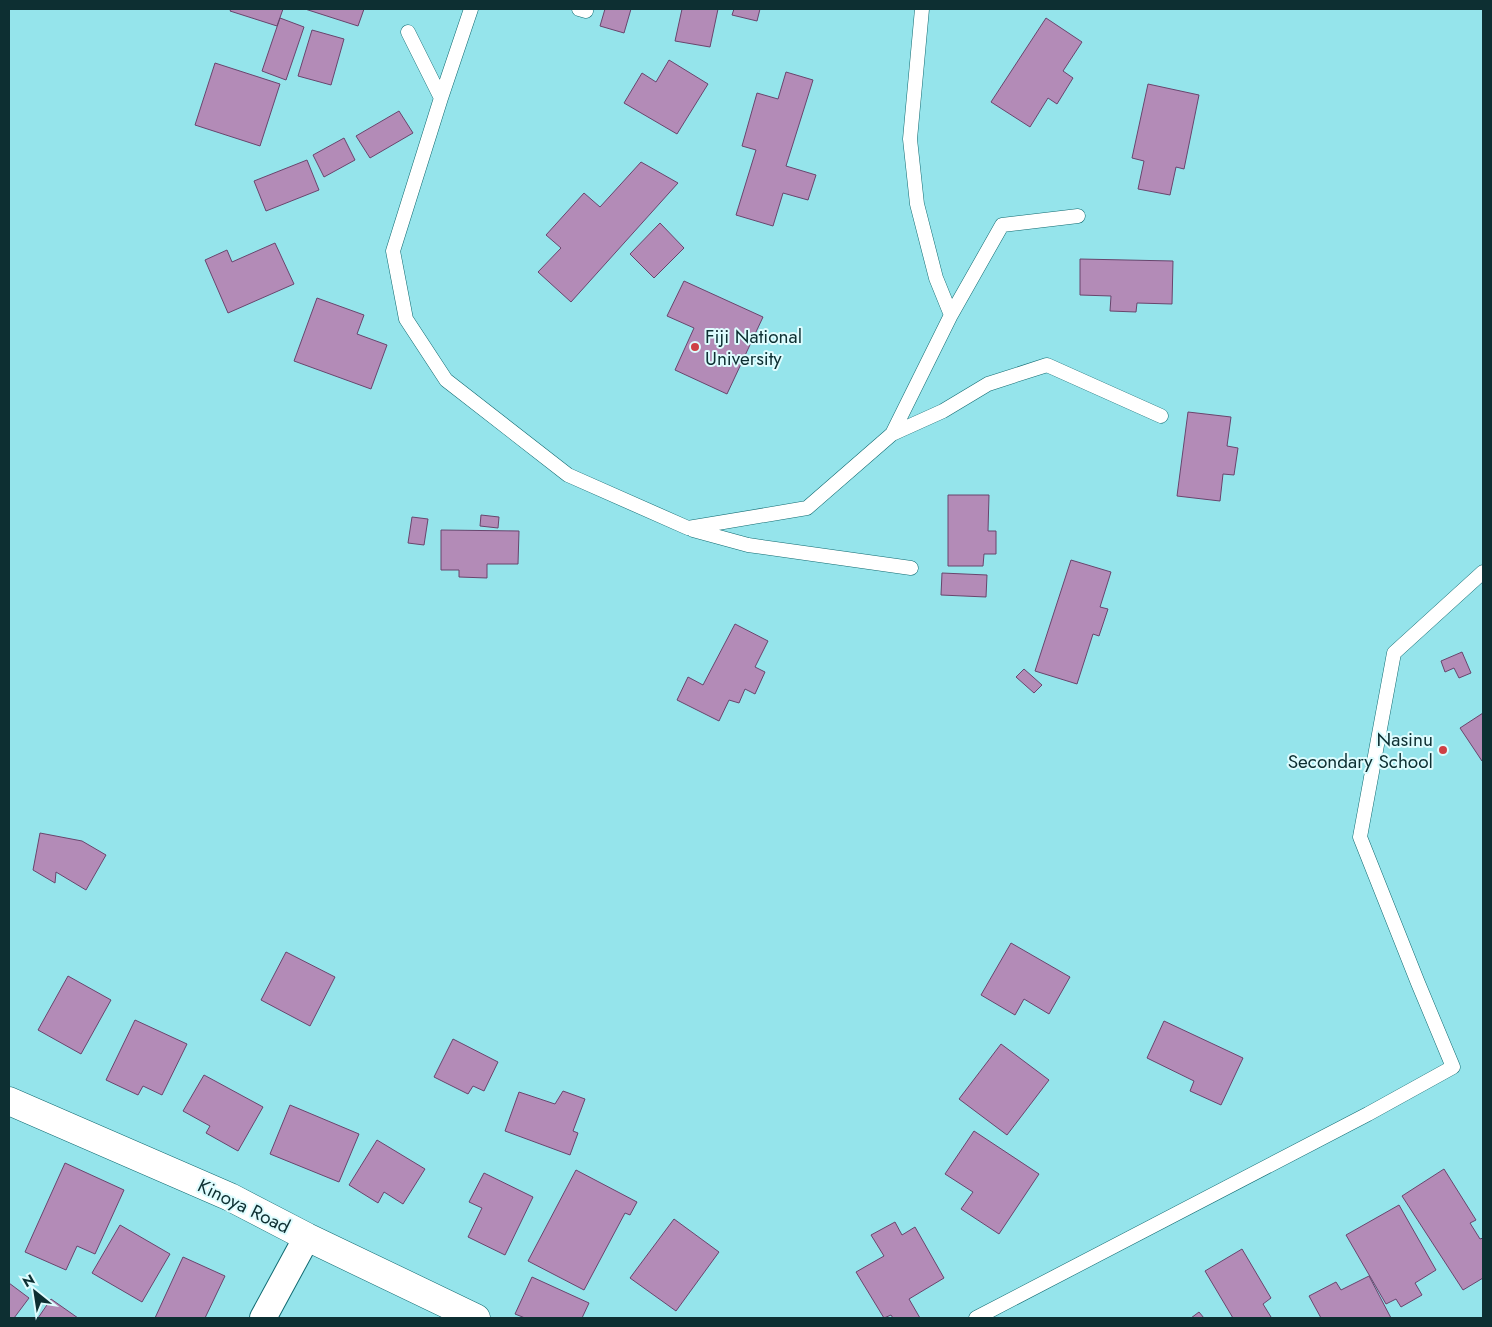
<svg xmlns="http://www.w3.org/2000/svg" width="1492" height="1327" font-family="Jost,sans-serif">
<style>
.building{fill:#b38bb7;stroke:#69456d}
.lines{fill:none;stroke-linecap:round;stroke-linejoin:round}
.lane-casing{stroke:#106a71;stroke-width:15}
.street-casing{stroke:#106a71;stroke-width:28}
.secondary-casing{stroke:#106a71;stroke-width:29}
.lane{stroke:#fff;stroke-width:14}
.street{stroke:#fff;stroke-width:26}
.secondary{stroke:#fff;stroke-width:28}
.poi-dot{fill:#cf4045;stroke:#defcfe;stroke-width:2}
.labels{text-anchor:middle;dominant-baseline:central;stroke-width:4;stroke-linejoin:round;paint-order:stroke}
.poi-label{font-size:19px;fill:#0d2f32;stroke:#defcfe;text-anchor:start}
.street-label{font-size:19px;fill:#0d2f32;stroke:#defcfe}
</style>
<rect width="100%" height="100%" fill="#95e4eb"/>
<path class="building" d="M 231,9 L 283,9 L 277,26 L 230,11 Z
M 305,9 L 364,9 L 358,26 Z
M 605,9 L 631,9 L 624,33 L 600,26 Z
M 682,9 L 718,9 L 710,47 L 675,41 Z
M 734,9 L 760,9 L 757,21 L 732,15 Z
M 280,18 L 304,27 L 286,80 L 262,71 Z
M 1046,18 L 1082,42 L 1063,71 L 1073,78 L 1057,104 L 1048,98 L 1030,127 L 991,102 Z
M 312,30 L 344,39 L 331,85 L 298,76 Z
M 669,60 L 708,84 L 677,134 L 624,103 L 642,73 L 656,82 Z
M 215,63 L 280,84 L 260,146 L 195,125 Z
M 786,72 L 813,80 L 786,166 L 816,175 L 808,200 L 783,193 L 773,226 L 736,215 L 756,150 L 742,146 L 757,93 L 778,99 Z
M 1148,84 L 1199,95 L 1184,169 L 1176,167 L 1170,195 L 1138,189 L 1144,161 L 1132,158 Z
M 399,111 L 413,133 L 370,158 L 356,136 Z
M 344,138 L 355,160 L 324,177 L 313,155 Z
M 307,160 L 319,190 L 266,211 L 254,181 Z
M 641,162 L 678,183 L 571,302 L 538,272 L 561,248 L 546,235 L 584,193 L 600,207 Z
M 660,223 L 684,248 L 654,278 L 630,254 Z
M 275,243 L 294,284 L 228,313 L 205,260 L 227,250 L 232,262 Z
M 1080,259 L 1173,261 L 1172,304 L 1137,303 L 1136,312 L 1110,311 L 1111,296 L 1080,295 Z
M 684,281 L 763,317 L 727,394 L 675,370 L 694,328 L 667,316 Z
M 317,298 L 364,315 L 357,334 L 387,345 L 371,389 L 294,361 Z
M 1188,412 L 1231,417 L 1227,446 L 1238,448 L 1234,475 L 1223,474 L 1220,501 L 1177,496 Z
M 948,495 L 989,495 L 988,531 L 996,531 L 996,554 L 984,554 L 983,566 L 948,566 Z
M 481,515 L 499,517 L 498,528 L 480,526 Z
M 412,517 L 428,519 L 424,545 L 408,543 Z
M 441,530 L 519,531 L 518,564 L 487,564 L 487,578 L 459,577 L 459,570 L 441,570 Z
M 1071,560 L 1111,572 L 1100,607 L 1108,609 L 1099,636 L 1093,634 L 1077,684 L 1035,671 Z
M 942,573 L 987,575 L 986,597 L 941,595 Z
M 735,624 L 768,641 L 755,667 L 765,672 L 755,694 L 745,689 L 739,703 L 729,700 L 719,721 L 677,700 L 688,677 L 703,685 Z
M 1462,652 L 1471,673 L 1459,678 L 1454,668 L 1445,672 L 1441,661 Z
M 1024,669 L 1042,685 L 1034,693 L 1016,677 Z
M 1483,713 L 1483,760 L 1482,761 L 1460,728 Z
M 40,833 L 82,841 L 106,855 L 86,890 L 56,872 L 55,883 L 33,870 Z
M 1011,943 L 1070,977 L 1049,1014 L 1024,999 L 1015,1015 L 981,995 Z
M 286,952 L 335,977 L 310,1026 L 261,1000 Z
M 68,976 L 111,1000 L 81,1054 L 38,1030 Z
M 135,1020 L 187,1044 L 162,1095 L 143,1086 L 138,1095 L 106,1080 Z
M 1164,1021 L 1243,1058 L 1221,1105 L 1190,1091 L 1194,1081 L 1147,1058 Z
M 453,1039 L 498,1062 L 484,1091 L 473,1086 L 468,1094 L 434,1077 Z
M 1001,1044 L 1049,1080 L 1007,1135 L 959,1099 Z
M 204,1075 L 263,1107 L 238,1151 L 206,1133 L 210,1126 L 183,1111 Z
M 563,1091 L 585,1099 L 573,1131 L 578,1133 L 570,1155 L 505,1131 L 519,1092 L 555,1104 Z
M 290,1105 L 359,1134 L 339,1182 L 270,1154 Z
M 974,1131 L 1039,1174 L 999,1234 L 961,1209 L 973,1192 L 945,1174 Z
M 377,1140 L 425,1169 L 403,1204 L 384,1192 L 378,1203 L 349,1185 Z
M 65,1163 L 124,1190 L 95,1254 L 77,1246 L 66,1270 L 25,1252 Z
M 1444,1169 L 1476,1220 L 1470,1223 L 1480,1239 L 1483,1238 L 1483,1278 L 1463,1290 L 1402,1196 Z
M 576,1170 L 637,1202 L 630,1215 L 625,1213 L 584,1290 L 528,1261 Z
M 484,1173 L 533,1197 L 505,1255 L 468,1237 L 482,1208 L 469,1202 Z
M 1399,1205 L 1436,1270 L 1415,1283 L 1422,1295 L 1401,1307 L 1396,1299 L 1386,1304 L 1346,1235 Z
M 674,1219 L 719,1252 L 676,1311 L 630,1278 Z
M 895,1222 L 902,1235 L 915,1227 L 944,1278 L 909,1299 L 920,1318 L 893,1318 L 891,1315 L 884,1318 L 856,1272 L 884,1256 L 871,1235 Z
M 120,1225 L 170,1254 L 142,1302 L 92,1273 Z
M 1242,1249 L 1271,1298 L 1263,1304 L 1271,1317 L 1268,1318 L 1233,1318 L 1205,1271 Z
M 183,1257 L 225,1276 L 205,1318 L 155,1318 Z
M 1369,1276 L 1391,1318 L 1321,1318 L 1309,1296 L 1336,1282 L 1341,1290 Z
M 532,1277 L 589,1303 L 582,1318 L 525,1318 L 515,1314 Z
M 9,1283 L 29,1298 L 14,1318 L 9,1318 Z
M 51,1299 L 78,1318 L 38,1318 Z
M 1199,1312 L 1204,1318 L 1191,1318 Z"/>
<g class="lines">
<defs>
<path id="lane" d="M 471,9 L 441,98 L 393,251 L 406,319 L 446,380 L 568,475 L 688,528 L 807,508 L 892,434 L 951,315 L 1002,225 L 1078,216
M 579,9 L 586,11
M 922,9 L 910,139 L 917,204 L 936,278 L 951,315
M 408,32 L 441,98
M 892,434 L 943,411 L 988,384 L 1047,365 L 1161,416
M 693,530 L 748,545 L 911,568
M 976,1318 L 1368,1114 L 1453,1067 L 1418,983 L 1360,837 L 1394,653 L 1483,572"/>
<path id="street" d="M 263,1318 L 307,1237"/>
<path id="secondary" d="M 9,1101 L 230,1197 L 307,1237 L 476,1318"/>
</defs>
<use href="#lane" class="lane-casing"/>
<use href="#street" class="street-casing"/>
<use href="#secondary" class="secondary-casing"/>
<use href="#lane" class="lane"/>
<use href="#street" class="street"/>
<use href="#secondary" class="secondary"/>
</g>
<g class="poi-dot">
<circle cx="695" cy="347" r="5"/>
<circle cx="1443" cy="750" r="5"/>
</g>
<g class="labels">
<g class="poi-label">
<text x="705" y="336">Fiji National<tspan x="705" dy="22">University</tspan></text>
<text x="1433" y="739" text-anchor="end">Nasinu<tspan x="1433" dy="22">Secondary School</tspan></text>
</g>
<g class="street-label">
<text transform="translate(244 1206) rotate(26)">Kinoya Road</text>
</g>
</g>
<rect width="1492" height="1327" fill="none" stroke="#0d2f32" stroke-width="20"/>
<g transform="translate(35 1292) rotate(330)" stroke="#defcfe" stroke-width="4" paint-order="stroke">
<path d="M0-4L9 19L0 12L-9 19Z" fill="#0d2f32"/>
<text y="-8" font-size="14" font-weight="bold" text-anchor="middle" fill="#0d2f32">N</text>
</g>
</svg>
